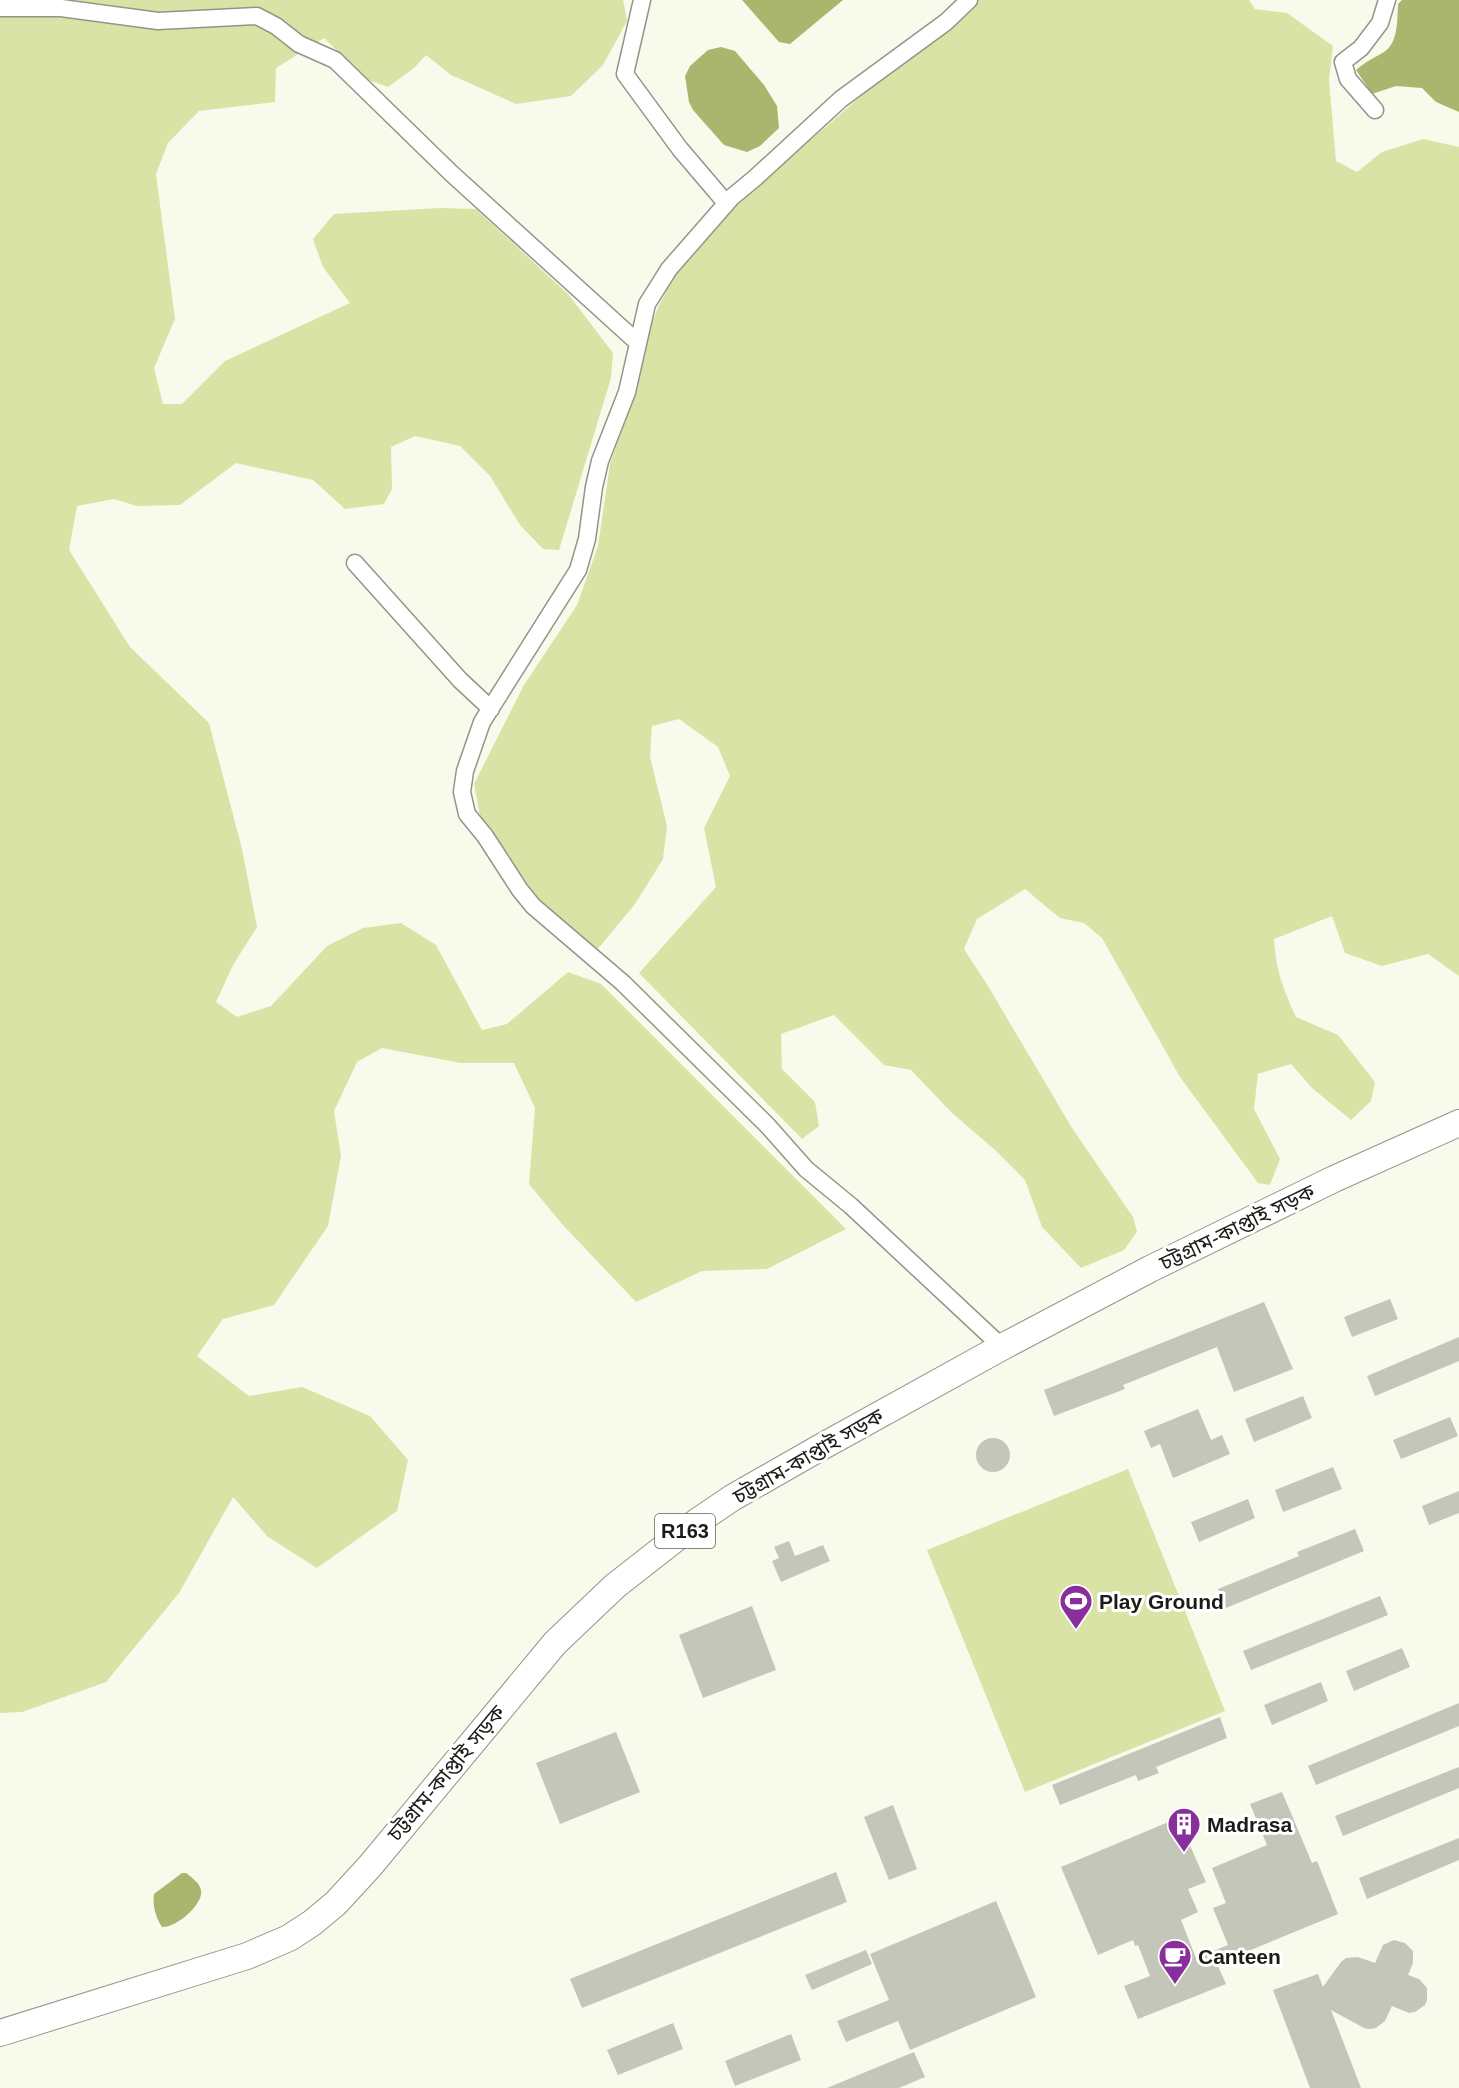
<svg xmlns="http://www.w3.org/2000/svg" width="1459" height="2088" font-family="Arial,'Noto Sans Bengali',sans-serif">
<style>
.green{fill:#d9e3a6}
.water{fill:#aab56e}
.building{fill:#c3c6b8}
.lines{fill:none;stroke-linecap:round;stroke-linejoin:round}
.street-casing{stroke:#929588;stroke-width:19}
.primary-casing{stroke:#929588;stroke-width:28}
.street{stroke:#fff;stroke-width:16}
.primary{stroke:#fff;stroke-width:26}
.labels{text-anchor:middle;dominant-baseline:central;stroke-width:6;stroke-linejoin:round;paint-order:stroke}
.shield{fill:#fff;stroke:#5f605d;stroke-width:1.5}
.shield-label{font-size:20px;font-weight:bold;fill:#1b1c17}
.street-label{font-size:21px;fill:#1b1c17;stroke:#fff}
.poi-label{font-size:21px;font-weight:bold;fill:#1b1c17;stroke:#fff;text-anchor:start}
</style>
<rect width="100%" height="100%" fill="#f8faec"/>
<path class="green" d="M 0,0 L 623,0 L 627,21 L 603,65 L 571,96 L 516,104 L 451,75 L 426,55 L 414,68 L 388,87 L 366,79 L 324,38 L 276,68 L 275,102 L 199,111 L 168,143 L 156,174 L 175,319 L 154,368 L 163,404 L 182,404 L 225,361 L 350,303 L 323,267 L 313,239 L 334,214 L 439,208 L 476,209 L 568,294 L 613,353 L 611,378 L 559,550 L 543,549 L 520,525 L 490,476 L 460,446 L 415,436 L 391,447 L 392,489 L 384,504 L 345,509 L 313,480 L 236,463 L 180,505 L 137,506 L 114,499 L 77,506 L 69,550 L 130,647 L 209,723 L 242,849 L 257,927 L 233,965 L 216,1002 L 237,1017 L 271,1006 L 327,946 L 363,928 L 401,923 L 436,945 L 482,1030 L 507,1024 L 568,972 L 601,984 L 846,1229 L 767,1269 L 702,1271 L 636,1302 L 562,1224 L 529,1184 L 535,1108 L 514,1063 L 461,1063 L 382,1048 L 357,1062 L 334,1111 L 341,1156 L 328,1226 L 274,1305 L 223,1319 L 197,1356 L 249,1396 L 302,1387 L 370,1416 L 408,1460 L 397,1511 L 317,1568 L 268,1537 L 233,1497 L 179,1593 L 106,1682 L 22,1712 L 0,1713 Z
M 978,0 L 1249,0 L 1255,9 L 1287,13 L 1333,46 L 1329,80 L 1336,161 L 1357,172 L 1382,152 L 1423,139 L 1459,147 L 1459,976 L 1428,954 L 1382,966 L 1345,953 L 1332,916 L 1274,939 C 1276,971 1283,988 1296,1017 L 1338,1035 L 1375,1082 L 1371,1101 L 1351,1120 L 1312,1088 L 1291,1064 L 1258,1074 L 1254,1109 L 1280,1159 L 1270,1185 L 1258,1183 L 1180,1077 L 1102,938 L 1084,923 L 1060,918 L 1025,889 L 977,919 L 964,949 L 988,986 L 1072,1128 L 1133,1217 L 1137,1232 L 1124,1250 L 1081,1268 L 1042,1227 L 1025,1180 L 994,1149 L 952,1113 L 911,1070 L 884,1065 L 834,1015 L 781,1034 L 782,1069 L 815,1102 L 819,1126 L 802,1139 L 639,973 L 716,887 L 704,828 L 730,776 L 718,747 L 679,719 L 652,726 L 650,757 L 667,826 L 663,859 L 635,904 L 597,950 L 541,903 L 480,816 L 474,784 L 524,685 L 577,605 L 598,546 L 610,464 L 633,399 L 645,338 L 660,303 L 678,271 L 739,198 L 827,126 L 887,73 L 955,23 Z
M 1128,1469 L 1225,1711 L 1025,1792 L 927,1550 Z"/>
<path class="water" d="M 742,0 L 843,0 L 790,44 L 779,42 Z
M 1402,0 L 1459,0 L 1459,112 L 1436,102 L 1422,88 L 1396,86 L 1372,94 L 1356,70 C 1365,62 1374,58 1384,52 C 1399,42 1397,19 1398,4 Z
M 721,47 L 735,51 L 764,85 L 777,106 L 779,128 L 760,146 L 747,152 L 724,145 L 693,110 L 689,102 L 685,76 L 690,66 L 708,50 Z
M 182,1873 L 186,1873 C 191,1877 200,1883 201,1890 C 204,1904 176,1928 162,1927 C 156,1918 152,1905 154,1894 Z"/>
<path class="building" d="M 1390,1299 L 1398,1319 L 1352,1337 L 1344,1317 Z
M 1264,1302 L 1293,1369 L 1234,1392 L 1217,1347 L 1123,1385 L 1125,1389 L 1054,1416 L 1044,1390 Z
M 1459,1337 L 1459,1361 L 1375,1396 L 1367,1376 Z
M 1303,1396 L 1312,1418 L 1254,1442 L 1245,1419 Z
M 1198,1409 L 1211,1440 L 1222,1435 L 1230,1454 L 1173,1478 L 1160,1444 L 1151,1448 L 1144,1431 Z
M 1450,1417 L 1458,1436 L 1401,1459 L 1393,1440 Z
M976 1455a17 17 0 1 1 34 0a17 17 0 1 1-34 0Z
M 1333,1467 L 1342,1489 L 1283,1512 L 1275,1490 Z
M 1459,1491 L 1459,1513 L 1429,1525 L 1422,1506 Z
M 1248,1499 L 1255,1518 L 1199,1542 L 1191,1522 Z
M 1355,1529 L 1364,1551 L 1226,1608 L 1218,1589 L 1299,1556 L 1297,1552 Z
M 789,1541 L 795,1556 L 823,1545 L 830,1561 L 781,1582 L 772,1561 L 779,1558 L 774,1547 Z
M 1380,1596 L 1388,1615 L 1251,1670 L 1243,1651 Z
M 752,1606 L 776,1670 L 703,1698 L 679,1635 Z
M 1402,1648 L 1410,1667 L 1354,1691 L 1346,1671 Z
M 1321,1682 L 1328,1701 L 1272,1725 L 1264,1705 Z
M 1459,1703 L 1459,1726 L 1316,1785 L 1308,1766 Z
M 1220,1717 L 1227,1738 L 1156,1767 L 1159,1773 L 1138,1781 L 1136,1775 L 1060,1805 L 1052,1785 Z
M 616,1732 L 640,1792 L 560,1824 L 536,1763 Z
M 1459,1767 L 1459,1788 L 1343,1836 L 1335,1816 Z
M 1282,1792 L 1312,1863 L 1317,1861 L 1338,1914 L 1217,1964 L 1226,1984 L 1138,2019 L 1124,1986 L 1150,1976 L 1138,1945 L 1135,1946 L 1133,1940 L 1098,1955 L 1061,1867 L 1178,1818 L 1206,1882 L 1188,1889 L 1198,1912 L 1181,1920 L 1196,1958 L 1228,1945 L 1213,1908 L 1226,1903 L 1212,1868 L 1267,1845 L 1250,1804 Z
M 893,1805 L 917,1869 L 889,1880 L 864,1817 Z
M 1459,1838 L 1459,1860 L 1367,1899 L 1359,1878 Z
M 836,1872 L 847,1902 L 582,2008 L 570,1979 Z
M 996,1901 L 1036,1997 L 910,2050 L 898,2021 L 846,2042 L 837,2021 L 889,2000 L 870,1954 Z
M 1394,1940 L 1405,1943 L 1413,1951 L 1413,1963 L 1408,1975 L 1419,1979 L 1427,1988 L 1427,2000 L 1425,2005 L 1415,2012 L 1409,2013 L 1392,2006 L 1385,2021 L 1376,2028 L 1370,2029 L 1364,2028 L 1331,2010 L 1361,2088 L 1310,2088 L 1273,1990 L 1318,1974 L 1323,1987 L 1341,1962 L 1346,1958 L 1358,1957 L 1375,1963 L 1383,1945 Z
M 866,1950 L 872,1964 L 812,1990 L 805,1975 Z
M 673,2023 L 683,2049 L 618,2075 L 607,2050 Z
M 791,2034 L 801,2060 L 735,2086 L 725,2061 Z
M 914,2052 L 925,2077 L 899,2088 L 827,2088 Z"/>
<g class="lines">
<defs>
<path id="street" d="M 642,0 L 625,74 L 680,149 L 726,203
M 969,0 L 946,22 L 841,99 L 755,178 L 732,197 L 669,269 L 647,304 L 627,392 L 600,461 L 594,487 L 587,539 L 578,570 L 482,722 L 465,771 L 462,792 L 467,814 L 485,836 L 520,890 L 533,906 L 623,983 L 768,1126 L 806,1169 L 851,1206 L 1002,1347
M 0,8 L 61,8 L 158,21 L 257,16 L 276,26 L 299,44 L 335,60 L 451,173 L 637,342
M 1375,110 L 1348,79 L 1343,62 L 1361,48 L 1380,23 L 1387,0
M 355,563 L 460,680 L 491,709"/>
<path id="primary" d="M 0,2033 L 247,1956 L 289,1938 L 312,1923 L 336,1903 L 370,1866 L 555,1643 L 615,1586 L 698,1521 L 732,1498 L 823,1446 L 1002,1347 L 1150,1269 L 1334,1179 L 1459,1123"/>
</defs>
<use href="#street" class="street-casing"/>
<use href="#primary" class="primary-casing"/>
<use href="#street" class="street"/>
<use href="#primary" class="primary"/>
</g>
<defs>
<symbol id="stadium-pin" viewBox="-11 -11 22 30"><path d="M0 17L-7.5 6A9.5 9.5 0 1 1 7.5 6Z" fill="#882f9b" stroke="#fff"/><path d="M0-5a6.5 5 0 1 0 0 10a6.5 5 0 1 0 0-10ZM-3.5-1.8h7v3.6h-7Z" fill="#fff"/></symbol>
<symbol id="building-pin" viewBox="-11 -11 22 30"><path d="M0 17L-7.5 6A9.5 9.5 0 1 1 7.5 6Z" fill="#882f9b" stroke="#fff"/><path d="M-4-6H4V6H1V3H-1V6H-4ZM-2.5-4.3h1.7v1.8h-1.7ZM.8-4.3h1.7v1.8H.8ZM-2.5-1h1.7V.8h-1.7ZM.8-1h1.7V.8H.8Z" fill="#fff"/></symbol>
<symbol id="cafe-pin" viewBox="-11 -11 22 30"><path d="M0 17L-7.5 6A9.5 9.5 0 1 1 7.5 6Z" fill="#882f9b" stroke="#fff"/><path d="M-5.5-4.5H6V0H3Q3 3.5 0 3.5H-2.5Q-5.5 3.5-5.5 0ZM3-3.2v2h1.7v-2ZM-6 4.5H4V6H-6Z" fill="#fff"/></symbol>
</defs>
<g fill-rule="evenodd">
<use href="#stadium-pin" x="1057" y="1582" width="38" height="52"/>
<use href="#building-pin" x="1165" y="1805" width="38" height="52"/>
<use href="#cafe-pin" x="1156" y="1937" width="38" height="52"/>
</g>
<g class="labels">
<rect class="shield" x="655" y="1514" width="60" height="34" rx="4.5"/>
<g class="shield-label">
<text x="685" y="1531">R163</text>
</g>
<g class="street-label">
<text transform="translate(1237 1227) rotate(-26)">চট্টগ্রাম-কাপ্তাই সড়ক</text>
<text transform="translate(808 1456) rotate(-30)">চট্টগ্রাম-কাপ্তাই সড়ক</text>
<text transform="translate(446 1773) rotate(-50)">চট্টগ্রাম-কাপ্তাই সড়ক</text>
</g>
<g class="poi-label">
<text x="1099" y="1601">Play Ground</text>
<text x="1207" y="1824">Madrasa</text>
<text x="1198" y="1956">Canteen</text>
</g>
</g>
</svg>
